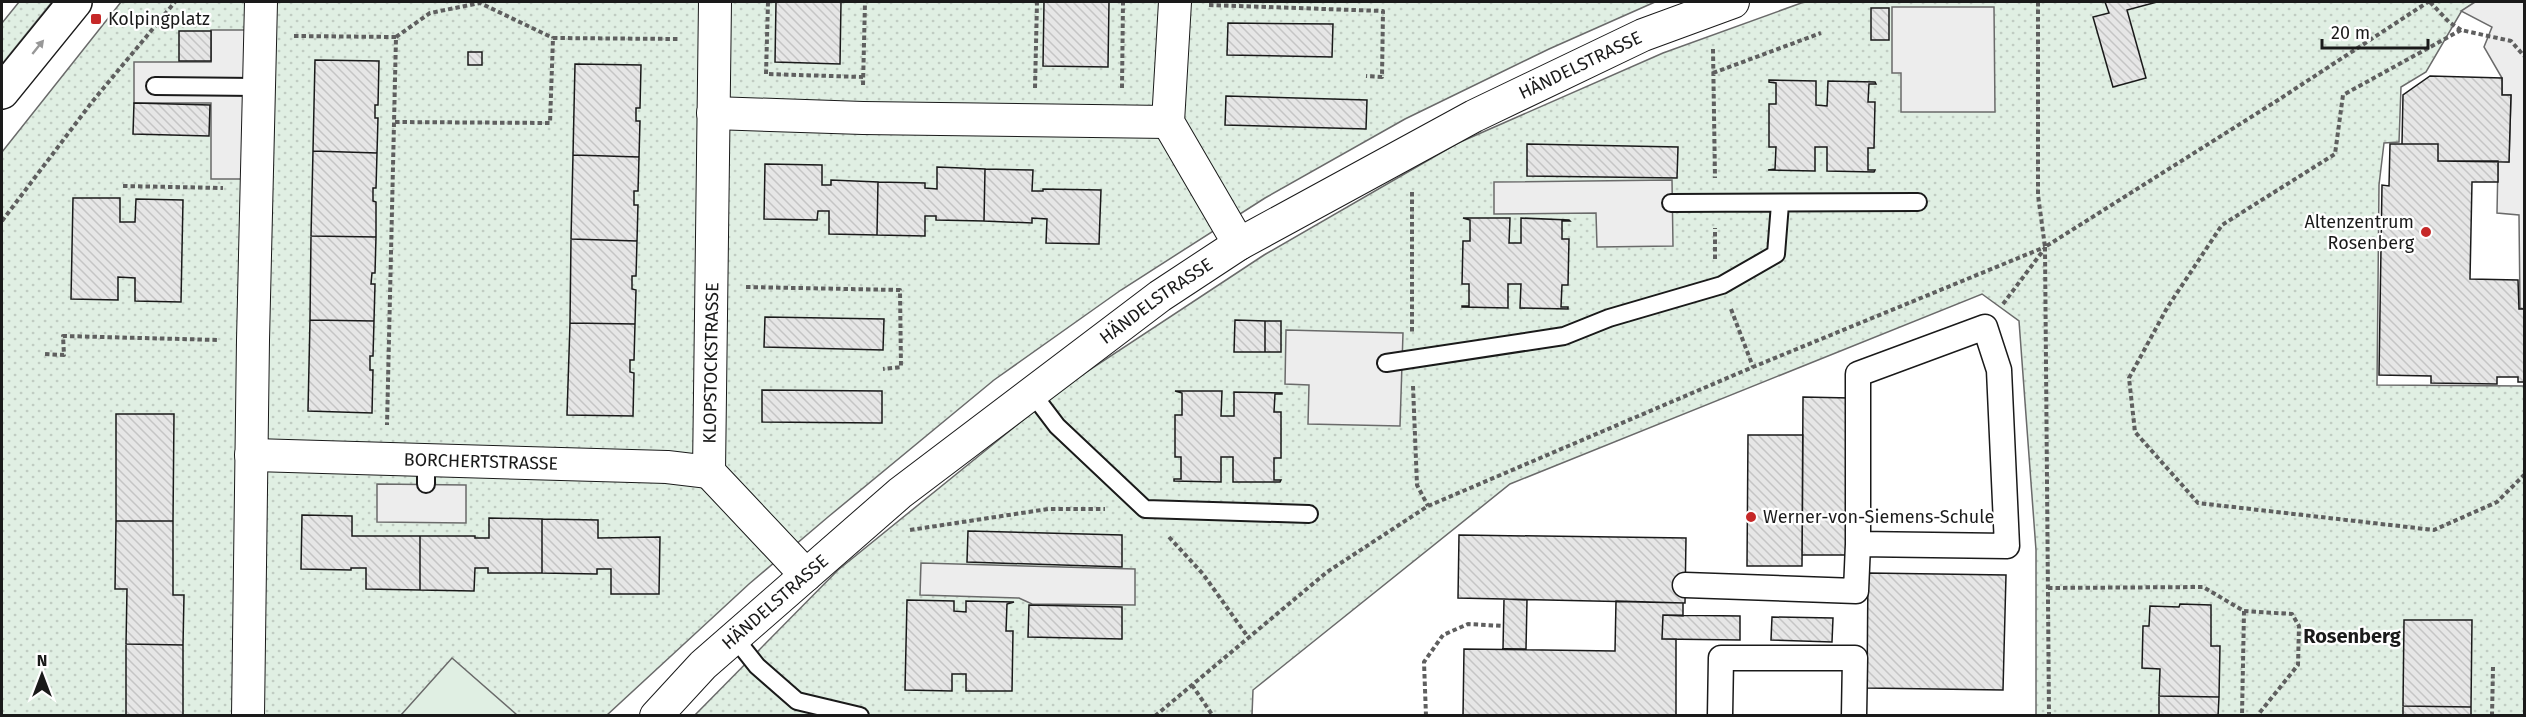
<svg xmlns="http://www.w3.org/2000/svg" width="2526" height="717" font-family="'Fira Sans',sans-serif">
<style>
.grass{fill:url(#grass-dots);stroke:#6a6a6a;stroke-width:1.5}
.pitch{fill:#e0efe3;stroke:#6a6a6a;stroke-width:1.5}
.parking{fill:#ededed;stroke:#6a6a6a;stroke-width:1.5}
.building{fill:url(#building-back-hatch);stroke:#1a1a1a;stroke-width:1.5}
.lines{fill:none;stroke-linecap:round;stroke-linejoin:round}
.service-casing{stroke:#1a1a1a;stroke-width:20}
.pedestrian-casing{stroke:#1a1a1a;stroke-width:27}
.minor-casing{stroke:#1a1a1a;stroke-width:34}
.secondary-casing{stroke:#1a1a1a;stroke-width:36}
.path{stroke:#5f5f5f;stroke-width:4;stroke-dasharray:4.5 3;stroke-linecap:butt}
.service{stroke:#fff;stroke-width:16}
.pedestrian{stroke:#fff;stroke-width:24}
.minor{stroke:#fff;stroke-width:32}
.secondary{stroke:#fff;stroke-width:33}
.oneway{fill:#989898}
.poi-dot{fill:#c62828;stroke:#fff;stroke-width:2}
.labels{text-anchor:middle;dominant-baseline:central;stroke-width:4.5;stroke-linejoin:round;paint-order:stroke}
.poi-label{font-size:18px;fill:#1a1a1a;stroke:#fff;text-anchor:start}
.street-label{font-size:18px;fill:#1a1a1a;stroke:#fff}
.neighbourhood-label{font-size:20px;font-weight:bold;fill:#1a1a1a;stroke:#fff}
</style>
<defs>
<pattern id="grass-dots" width="8" height="8" patternUnits="userSpaceOnUse" patternTransform="scale(1.5)"><rect width="8" height="8" fill="#e0efe3"/><path d="M2 2h.1M6 6h.1" fill="none" stroke="#c0ccc2" stroke-width="1.8" stroke-linecap="round"/></pattern>
<pattern id="building-back-hatch" width="6" height="6" patternUnits="userSpaceOnUse" patternTransform="scale(1.5)"><rect width="6" height="6" fill="#e6e6e6"/><path d="M-1 5l2 2M0 0l6 6M5-1l2 2" fill="none" stroke="#c5c5c5"/></pattern>
</defs>
<rect width="100%" height="100%" fill="#fff"/>
<path class="grass" d="M 19,2 L 52,2 L 2,64 L 2,23 Z
M 121,2 L 1655,2 L 1549,49 L 1405,119 L 1265,198 L 1121,290 L 994,380 L 828,517 L 749,584 L 607,715 L 2,715 L 2,152 Z
M 1804,2 L 2475,2 L 2461,12 L 2426,72 L 2401,87 L 2399,142 L 2384,143 L 2379,185 L 2377,385 L 2524,386 L 2524,715 L 2036,715 L 2036,550 L 2019,321 L 1982,294 L 1510,484 L 1253,690 L 1252,715 L 694,716 L 838,570 L 1065,386 L 1264,255 L 1458,143 L 1663,53 Z"/>
<path class="pitch" d="M 452,658 L 517,715 L 401,715 Z"/>
<path class="parking" d="M 2475,2 L 2524,2 L 2524,309 L 2520,308 L 2519,215 L 2497,213 L 2498,161 L 2509,162 L 2511,95 L 2502,95 L 2502,78 L 2484,47 L 2492,27 L 2461,11 Z
M 1892,7 L 1994,7 L 1995,112 L 1901,112 L 1901,73 L 1892,73 Z
M 211,30 L 246,30 L 247,179 L 211,179 L 211,103 L 134,103 L 134,62 L 211,62 Z
M 1672,180 L 1673,246 L 1597,247 L 1596,213 L 1494,214 L 1494,182 Z
M 1286,330 L 1403,333 L 1400,426 L 1308,424 L 1309,385 L 1285,384 Z
M 377,484 L 466,485 L 466,523 L 377,522 Z
M 921,563 L 1135,569 L 1135,605 L 1032,604 L 1019,598 L 920,595 Z"/>
<path class="building" d="M 776,2 L 841,2 L 840,64 L 775,62 Z
M 1044,2 L 1109,2 L 1108,67 L 1043,66 Z
M 2105,2 L 2157,2 L 2127,10 L 2146,78 L 2113,87 L 2093,17 L 2109,13 Z
M 1871,8 L 1889,8 L 1889,40 L 1871,40 Z
M 1228,23 L 1333,24 L 1332,57 L 1227,55 Z
M 179,31 L 211,31 L 211,61 L 179,61 Z
M 468,52 L 482,52 L 482,65 L 468,65 Z
M 315,60 L 379,61 L 378,105 L 375,105 L 375,118 L 378,118 L 377,153 L 313,151 Z
M 575,64 L 641,65 L 640,108 L 636,108 L 636,121 L 640,121 L 639,157 L 573,155 Z
M 2430,76 L 2502,78 L 2502,95 L 2511,95 L 2509,162 L 2438,161 L 2438,144 L 2402,144 L 2403,95 Z
M 1769,80 L 1816,81 L 1816,105 L 1827,106 L 1828,81 L 1875,82 L 1876,84 L 1869,84 L 1868,102 L 1875,102 L 1874,148 L 1868,148 L 1868,170 L 1875,170 L 1874,172 L 1827,171 L 1827,147 L 1815,147 L 1815,171 L 1768,170 L 1775,169 L 1776,147 L 1769,147 L 1769,104 L 1776,104 L 1776,83 L 1769,82 Z
M 1226,96 L 1367,100 L 1366,129 L 1225,125 Z
M 134,103 L 210,105 L 209,136 L 133,134 Z
M 1527,144 L 1678,147 L 1677,178 L 1527,176 Z
M 2390,144 L 2438,144 L 2438,161 L 2498,161 L 2498,182 L 2472,182 L 2470,279 L 2518,280 L 2519,309 L 2524,309 L 2524,382 L 2518,382 L 2518,377 L 2497,377 L 2497,384 L 2431,383 L 2431,376 L 2379,375 L 2382,185 L 2389,186 Z
M 313,151 L 377,153 L 376,188 L 373,188 L 373,201 L 376,202 L 376,237 L 311,236 Z
M 573,155 L 639,157 L 638,191 L 634,191 L 634,205 L 638,205 L 637,241 L 571,239 Z
M 765,164 L 822,165 L 822,185 L 831,185 L 831,180 L 878,182 L 877,235 L 829,234 L 829,211 L 818,211 L 817,220 L 764,219 Z
M 937,167 L 985,169 L 984,221 L 936,220 L 936,216 L 925,216 L 925,236 L 877,235 L 878,182 L 925,183 L 925,188 L 937,189 Z
M 985,169 L 1033,170 L 1032,191 L 1043,191 L 1043,189 L 1101,190 L 1099,244 L 1046,243 L 1047,219 L 1032,218 L 1032,223 L 984,221 Z
M 73,198 L 120,198 L 120,222 L 135,222 L 136,199 L 183,200 L 181,302 L 135,301 L 135,278 L 118,277 L 118,300 L 71,299 Z
M 1463,218 L 1510,218 L 1509,243 L 1521,243 L 1521,218 L 1569,220 L 1570,221 L 1562,221 L 1562,239 L 1569,239 L 1568,285 L 1562,285 L 1561,307 L 1568,307 L 1568,309 L 1520,308 L 1521,284 L 1508,284 L 1508,308 L 1462,307 L 1462,306 L 1469,306 L 1469,284 L 1462,284 L 1463,241 L 1470,241 L 1470,220 Z
M 311,236 L 376,237 L 375,273 L 372,273 L 371,284 L 375,284 L 374,321 L 310,320 Z
M 571,239 L 637,241 L 636,276 L 632,276 L 632,289 L 636,290 L 635,324 L 570,323 Z
M 765,317 L 884,319 L 883,350 L 764,347 Z
M 310,320 L 374,321 L 373,356 L 370,356 L 370,370 L 373,370 L 372,413 L 308,411 Z
M 1235,320 L 1265,321 L 1265,352 L 1234,352 Z
M 1265,321 L 1281,321 L 1281,352 L 1265,352 Z
M 570,323 L 635,324 L 634,360 L 630,360 L 630,372 L 634,373 L 633,416 L 567,415 Z
M 762,390 L 882,391 L 882,423 L 762,422 Z
M 1175,391 L 1222,391 L 1221,416 L 1234,416 L 1234,392 L 1282,393 L 1282,394 L 1275,394 L 1274,412 L 1281,412 L 1281,458 L 1274,458 L 1274,480 L 1281,480 L 1280,482 L 1233,482 L 1233,457 L 1221,457 L 1221,482 L 1174,481 L 1174,479 L 1181,479 L 1181,457 L 1175,457 L 1175,415 L 1182,415 L 1182,393 Z
M 1803,397 L 1850,398 L 1849,555 L 1802,555 Z
M 116,414 L 174,414 L 173,521 L 116,521 Z
M 1748,435 L 1803,435 L 1802,566 L 1747,566 Z
M 302,515 L 352,516 L 352,536 L 420,536 L 420,590 L 366,589 L 366,568 L 351,568 L 351,570 L 301,569 Z
M 489,518 L 542,519 L 542,573 L 488,573 L 488,568 L 475,568 L 474,591 L 420,590 L 420,536 L 475,536 L 475,538 L 489,538 Z
M 542,519 L 598,520 L 598,538 L 660,537 L 659,594 L 611,594 L 611,569 L 597,569 L 597,574 L 542,573 Z
M 116,521 L 173,521 L 173,595 L 184,595 L 183,645 L 126,644 L 127,589 L 115,589 Z
M 968,531 L 1122,535 L 1122,567 L 967,562 Z
M 1459,535 L 1686,538 L 1685,603 L 1458,598 Z
M 1868,573 L 2006,575 L 2003,690 L 1867,688 Z
M 1504,599 L 1527,600 L 1526,649 L 1503,649 Z
M 907,600 L 954,601 L 954,611 L 966,612 L 966,601 L 1014,602 L 1007,604 L 1006,631 L 1013,631 L 1012,691 L 966,691 L 966,674 L 952,674 L 952,691 L 905,690 Z
M 1616,601 L 1683,603 L 1683,616 L 1663,615 L 1662,639 L 1676,639 L 1676,716 L 1463,716 L 1464,649 L 1615,651 Z
M 2180,604 L 2211,605 L 2211,646 L 2220,646 L 2219,697 L 2159,696 L 2160,669 L 2142,668 L 2143,626 L 2149,626 L 2150,606 L 2179,607 Z
M 1029,605 L 1122,607 L 1122,639 L 1028,637 Z
M 1663,615 L 1740,616 L 1740,640 L 1662,639 Z
M 1772,617 L 1833,618 L 1832,642 L 1771,640 Z
M 2404,620 L 2472,620 L 2471,707 L 2403,706 Z
M 126,644 L 183,645 L 183,716 L 126,716 Z
M 2159,696 L 2219,697 L 2218,716 L 2159,716 Z
M 2403,706 L 2471,707 L 2471,716 L 2403,716 Z"/>
<g class="lines">
<defs>
<path id="service" d="M 155,86 L 258,87
M 1671,203 L 1918,202
M 1386,363 L 1564,336 L 1609,318 L 1722,285 L 1776,254 L 1780,204
M 1032,393 L 1057,426 L 1145,509 L 1309,514
M 426,460 L 426,484
M 734,637 L 757,666 L 797,701 L 860,716"/>
<path id="pedestrian" d="M 1985,327 L 1999,370 L 2007,546 L 1858,544 L 1858,374 Z
M 1685,585 L 1856,591 L 1858,544
M 1720,716 L 1721,658 L 1855,658 L 1854,716"/>
<g id="minor">
<path d="M 715,2 L 709,472 L 806,575"/>
<path d="M 1175,2 L 1168,122 L 1239,244"/>
<path d="M 713,113 L 863,118 L 1168,122"/>
<path id="s1" d="M 251,455 L 667,467 L 709,472"/>
<path d="M 248,716 L 253,340 L 261,2"/>
<path id="s2" d="M 656,716 L 703,665 L 900,493 L 1160,296 L 1239,244 L 1474,116 L 1643,35 L 1733,2"/>
</g>
<path id="secondary" d="M 2,92 L 75,2"/>
</defs>
<use href="#service" class="service-casing"/>
<use href="#pedestrian" class="pedestrian-casing"/>
<use href="#minor" class="minor-casing"/>
<use href="#secondary" class="secondary-casing"/>
<path class="path" d="M 768,2 L 766,74 L 863,77
M 2038,2 L 2038,195 L 2045,247 L 2275,102 L 2428,2
M 2430,2 L 2449,22 L 2461,30 L 2511,41 L 2524,56
M 1209,5 L 1383,11 L 1382,77 L 1366,76
M 2461,30 L 2343,95 L 2335,154 L 2222,225 L 2167,308 L 2129,378 L 2135,432 L 2198,503 L 2434,530 L 2497,502 L 2524,475
M 294,36 L 396,37 L 387,425
M 396,37 L 430,13 L 480,3 L 553,38
M 1713,49 L 1715,178
M 1713,73 L 1821,33
M 863,85 L 865,2
M 1035,88 L 1037,2
M 1122,88 L 1123,2
M 395,122 L 550,123 L 553,38 L 680,39
M 123,186 L 223,188
M 1412,192 L 1412,334
M 2,221 L 92,102 L 175,2
M 2045,247 L 2049,716
M 1715,259 L 1715,228
M 746,287 L 900,290 L 901,367 L 883,369
M 2003,304 L 2045,248
M 1731,309 L 1753,367
M 45,354 L 64,355 L 63,336 L 219,340
M 1413,386 L 1417,485 L 1428,506
M 910,530 L 1048,509 L 1105,509
M 1169,537 L 1203,574 L 1248,637
M 2048,588 L 2203,587 L 2244,611 L 2242,716
M 2244,611 L 2292,614 L 2299,626 L 2298,665 L 2257,716
M 1192,685 L 1213,716
M 1155,716 L 1327,572 L 1428,506 L 1753,367 L 2045,247
M 1426,716 L 1424,662 L 1443,635 L 1468,624 L 1503,626
M 2492,716 L 2493,667"/>
<use href="#service" class="service"/>
<use href="#pedestrian" class="pedestrian"/>
<use href="#minor" class="minor"/>
<use href="#secondary" class="secondary"/>
</g>
<defs><path id="oneway-solid" d="M-6-.8H1V-3.2L6.5 0L1 3.2V.8H-6Z" transform="scale(1.5)"/></defs>
<use class="oneway" href="#oneway-solid" transform="translate(38 47) rotate(-51)"/>
<g class="poi-dot">
<rect x="90" y="13" width="12" height="12" rx="3"/>
<circle cx="2426" cy="232" r="6"/>
<circle cx="1751" cy="517" r="6"/>
</g>
<g class="labels">
<g class="poi-label">
<text x="108" y="19">Kolpingplatz</text>
<text x="2414" y="222" text-anchor="end">Altenzentrum<tspan x="2414" dy="21">Rosenberg</tspan></text>
<text x="1763" y="517">Werner-von-Siemens-Schule</text>
</g>
<g class="street-label">
<text stroke="none"><textPath href="#s2" startOffset="1137">HÄNDELSTRASSE</textPath></text>
<text stroke="none"><textPath href="#s2" startOffset="651">HÄNDELSTRASSE</textPath></text>
<text transform="translate(711 363) rotate(-89)">KLOPSTOCKSTRASSE</text>
<text stroke="none"><textPath href="#s1" startOffset="230">BORCHERTSTRASSE</textPath></text>
<text stroke="none"><textPath href="#s2" startOffset="165">HÄNDELSTRASSE</textPath></text>
</g>
<g class="neighbourhood-label">
<text x="2352" y="636">Rosenberg</text>
</g>
</g>
<rect width="2526" height="717" fill="none" stroke="#1a1a1a" stroke-width="6"/>
<g transform="translate(42 675)" stroke="#ffffff" stroke-width="4.5" paint-order="stroke">
<path d="M0-4.5L10 22L0 15L-10 22Z" fill="#1a1a1a"/>
<text y="-9" font-size="16" font-weight="bold" text-anchor="middle" fill="#1a1a1a">N</text>
</g>
<path d="M2322 39v9h106v-9" fill="none" stroke="#1a1a1a" stroke-width="3"/>
<text x="2331" y="39" font-size="18" fill="#1a1a1a" stroke="#ffffff" stroke-width="4.5" paint-order="stroke">20 m</text>
</svg>
